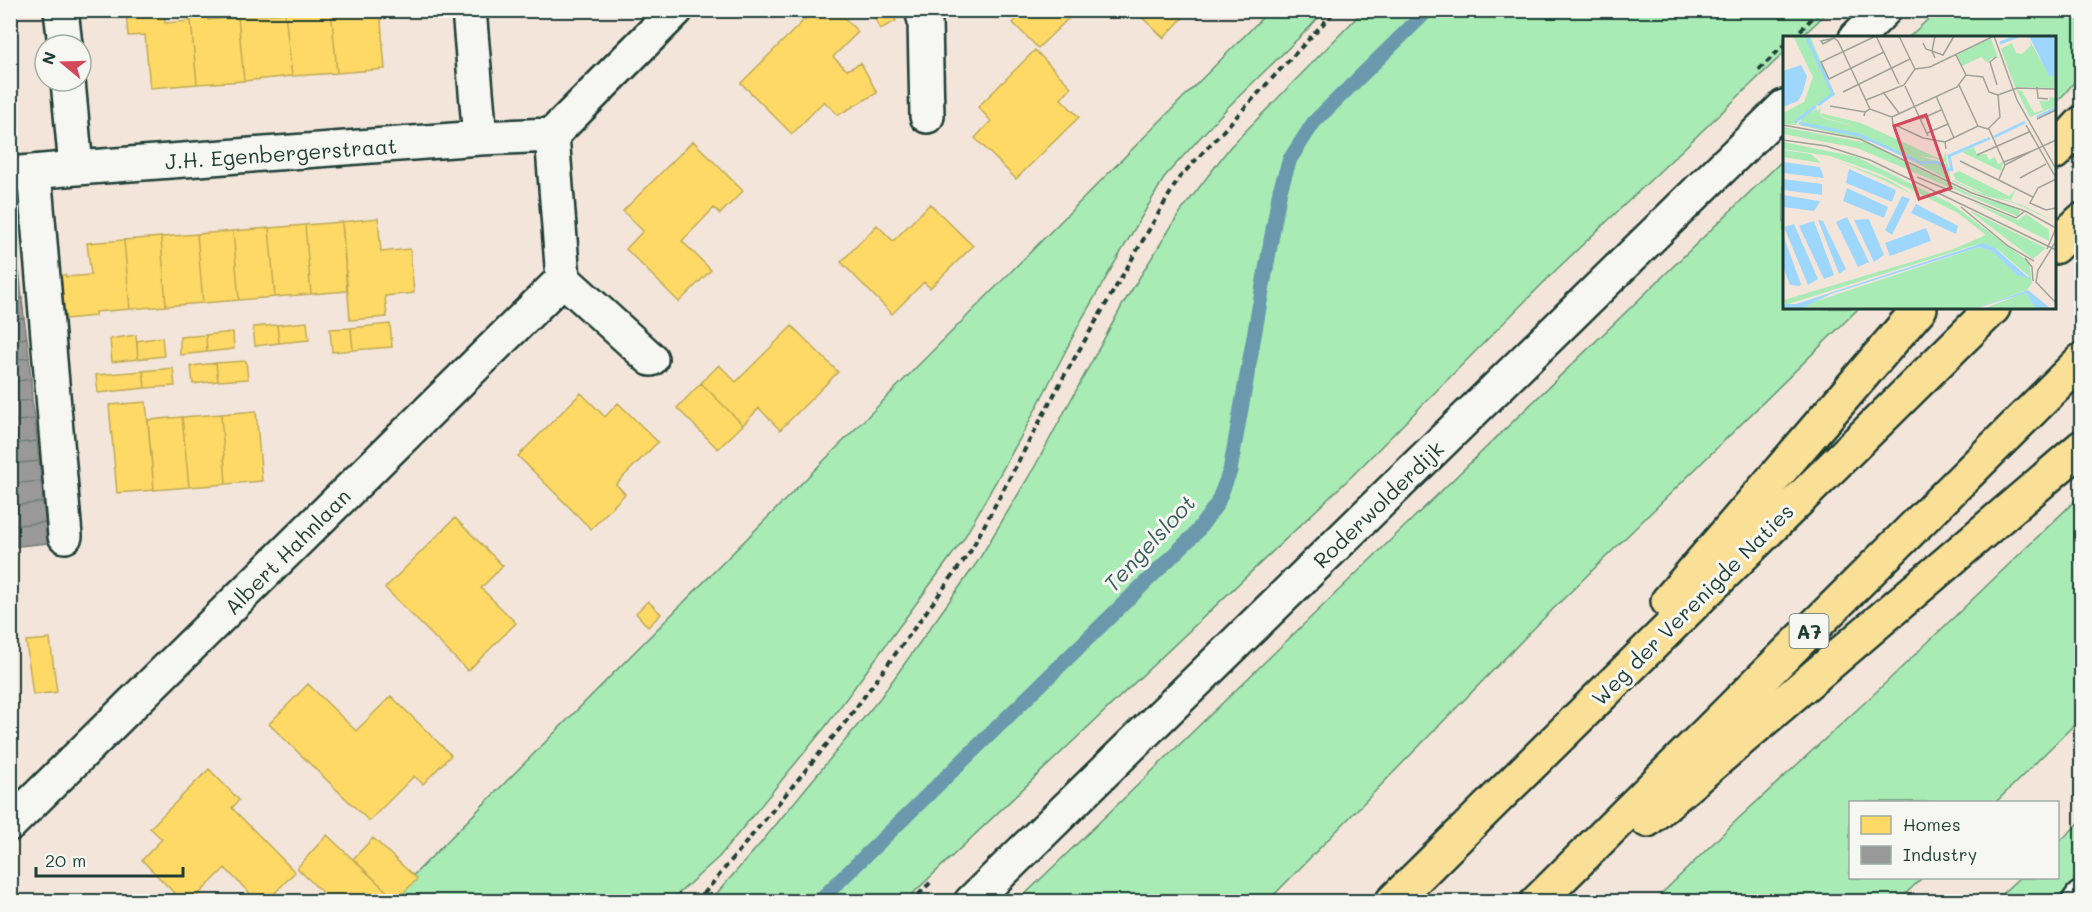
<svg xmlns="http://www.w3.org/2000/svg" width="2092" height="912" font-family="Mali,sans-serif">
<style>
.green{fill:#a9ebb4;stroke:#649474;stroke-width:1.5}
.homes{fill:#ffd966;stroke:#bcaa57;stroke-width:1.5}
.industry{fill:#999;stroke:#747d7b;stroke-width:1.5}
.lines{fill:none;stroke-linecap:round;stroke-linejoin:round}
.stream{stroke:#6b99ad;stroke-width:15}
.minor-casing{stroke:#1f3d34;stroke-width:38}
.highway-casing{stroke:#1f3d34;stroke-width:38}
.path{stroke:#1f3d34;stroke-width:4;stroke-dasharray:6 4.5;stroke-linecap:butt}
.minor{stroke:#f6f6f2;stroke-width:33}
.highway{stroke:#fadf96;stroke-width:33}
.labels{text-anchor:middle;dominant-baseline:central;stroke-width:6;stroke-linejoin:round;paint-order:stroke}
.shield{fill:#f6f6f2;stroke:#60746d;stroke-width:1.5}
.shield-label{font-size:20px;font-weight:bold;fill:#1f3d34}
.street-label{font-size:21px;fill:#1f3d34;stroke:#f6f6f2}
.water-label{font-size:22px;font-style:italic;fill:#385c5c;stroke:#f6f6f2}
.inset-river{fill:none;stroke:#9ed7fe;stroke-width:3}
.inset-road{fill:none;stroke:#9fa298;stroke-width:1.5}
.view{fill:#d1495b;fill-opacity:0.15;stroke:#d1495b;stroke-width:3}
.inset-edge{fill:none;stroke:#1f3d34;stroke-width:3}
</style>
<rect width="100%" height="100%" fill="#f4e5da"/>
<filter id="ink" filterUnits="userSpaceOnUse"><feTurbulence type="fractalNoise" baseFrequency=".0167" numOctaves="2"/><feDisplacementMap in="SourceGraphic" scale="12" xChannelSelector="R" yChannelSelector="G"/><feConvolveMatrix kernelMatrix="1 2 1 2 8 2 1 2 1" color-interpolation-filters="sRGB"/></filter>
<g filter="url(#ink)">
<path class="green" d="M 1364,10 L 1829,11 L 1801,37 L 1784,38 L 1784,53 L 1556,270 L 1352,476 L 905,901 L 710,901 L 760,844 L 880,698 L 978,561 L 1034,468 L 1123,304 L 1179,214 L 1230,147 Z
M 1269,11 L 1324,11 L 1310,27 L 1228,107 L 1166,175 L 1083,317 L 1028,424 L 963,540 L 826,726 L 719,857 L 670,901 L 387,902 Z
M 1937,11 L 2081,11 L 2081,74 L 2055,105 L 2054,38 L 1909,37 Z
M 1784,159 L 1784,308 L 1859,308 L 1547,615 L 1268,901 L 1018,901 Z
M 2081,495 L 2081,718 L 1996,802 L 1850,802 L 1850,878 L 1922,878 L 1898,901 L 1654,901 L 1740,817 L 1873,695 Z
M 2081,821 L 2081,883 L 2059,901 L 1993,902 L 2019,878 L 2058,878 L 2058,843 Z"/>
<path class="homes" d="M 126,10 L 164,10 L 165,23 L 191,21 L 197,84 L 150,88 L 145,35 L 128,36 Z
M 190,10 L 208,10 L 208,20 L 238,17 L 244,81 L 197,84 Z
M 239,10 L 259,10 L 259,15 L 285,13 L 292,76 L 244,81 L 238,17 L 240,17 Z
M 312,10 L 331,10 L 337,73 L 292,76 L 285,13 Z
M 331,10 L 380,10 L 385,69 L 337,73 Z
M 814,10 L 837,10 L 858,32 L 833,57 L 847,70 L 861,63 L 877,93 L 838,115 L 824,101 L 792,134 L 741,83 Z
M 871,10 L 890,10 L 896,21 L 880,29 Z
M 1025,10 L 1064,10 L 1070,17 L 1038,48 L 1013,23 Z
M 1134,10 L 1190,10 L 1164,38 Z
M 1035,50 L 1071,87 L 1061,99 L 1079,117 L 1016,179 L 975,138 L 991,121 L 978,107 Z
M 693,141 L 743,191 L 720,214 L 714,208 L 682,241 L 711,270 L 679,302 L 626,249 L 643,231 L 623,211 Z
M 930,204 L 973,246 L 930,288 L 924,282 L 892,314 L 841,262 L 877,225 L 893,241 Z
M 378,218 L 381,252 L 410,249 L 414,293 L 385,296 L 387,317 L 350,320 L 342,222 Z
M 342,222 L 347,291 L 311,294 L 305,225 Z
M 305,225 L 311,294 L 275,297 L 269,228 Z
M 269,228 L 275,297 L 239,300 L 233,231 Z
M 233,231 L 239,300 L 203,303 L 197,234 Z
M 197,234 L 203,303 L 166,306 L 161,237 Z
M 161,237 L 166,306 L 130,309 L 124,240 Z
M 124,240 L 130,309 L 95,312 L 95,316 L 65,319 L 61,275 L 66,275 L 66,277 L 91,275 L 87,243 Z
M 307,322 L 309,340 L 279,343 L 277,325 Z
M 390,324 L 392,347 L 353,350 L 351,328 Z
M 277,325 L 279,343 L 255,346 L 253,327 Z
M 792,326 L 838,372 L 780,430 L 759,408 L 743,425 L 701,383 L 719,365 L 736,382 Z
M 351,328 L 353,350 L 332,352 L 330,329 Z
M 233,332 L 234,349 L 207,352 L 206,335 Z
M 136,335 L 138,359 L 112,362 L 110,339 Z
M 206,335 L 207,352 L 180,355 L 180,337 Z
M 162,337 L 164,356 L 138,359 L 137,341 Z
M 246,361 L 248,379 L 218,381 L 216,363 Z
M 216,363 L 218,381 L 193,384 L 191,366 Z
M 173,368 L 175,386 L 145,388 L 143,371 Z
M 143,371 L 145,388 L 98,393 L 96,375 Z
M 701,383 L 743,425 L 718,449 L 677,408 Z
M 581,393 L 605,417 L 618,403 L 658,442 L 616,484 L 625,494 L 591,529 L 518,456 Z
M 146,402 L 154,490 L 117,493 L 109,405 Z
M 256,411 L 262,481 L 226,484 L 221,414 Z
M 221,414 L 226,484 L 189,487 L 182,417 Z
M 182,417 L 189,487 L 154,490 L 148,420 Z
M 455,518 L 503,566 L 481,588 L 516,623 L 468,671 L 385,588 Z
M 648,601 L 661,614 L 648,627 L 636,613 Z
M 50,639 L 57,692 L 33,695 L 26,641 Z
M 10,673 L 16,713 L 10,714 Z
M 308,684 L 356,731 L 391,696 L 451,755 L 423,784 L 414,776 L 369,821 L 269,724 Z
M 209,769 L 239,800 L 232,808 L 295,872 L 266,902 L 258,902 L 225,868 L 191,902 L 183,902 L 142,860 L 162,839 L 150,828 Z
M 327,835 L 396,900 L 395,902 L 320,902 L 316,898 L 322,892 L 297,868 Z
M 373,838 L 417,879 L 396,900 L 353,859 Z"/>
<path class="industry" d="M 17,257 L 20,278 L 10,279 L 10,258 Z
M 20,278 L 22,298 L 10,299 L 10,279 Z
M 22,298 L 24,318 L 10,320 L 10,299 Z
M 24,318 L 27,338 L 10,340 L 10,320 Z
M 27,338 L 29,358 L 10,360 L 10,340 Z
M 29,358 L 31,379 L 10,382 L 10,360 Z
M 31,379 L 32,400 L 10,402 L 10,382 Z
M 32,400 L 35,419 L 10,422 L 10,402 Z
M 35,419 L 37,441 L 10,444 L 10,422 Z
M 37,441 L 39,461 L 10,464 L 10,444 Z
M 39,461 L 42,481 L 10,484 L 10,464 Z
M 42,481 L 43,502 L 10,506 L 10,484 Z
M 43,502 L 46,522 L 10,526 L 10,506 Z
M 46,522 L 48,543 L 10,547 L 10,526 Z"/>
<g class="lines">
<path class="stream" d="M 818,902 L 1195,534 L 1217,504 L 1230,471 L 1280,190 L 1290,159 L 1314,122 L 1428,10"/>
<defs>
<path id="minor" d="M 61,10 L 65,45
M 469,10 L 480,138
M 922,10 L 925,21 L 927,116
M 1856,38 L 1884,10
M 68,81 L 76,168
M 34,172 L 65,536
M 10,174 L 76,168 L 480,138 L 552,135
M 563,279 L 651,359
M 10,824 L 563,279 L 552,135 L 676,10
M 971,902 L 1784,107
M 2079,902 L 2082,898"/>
<path id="highway" d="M 2054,153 L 2082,123
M 2054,247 L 2082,220
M 1668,601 L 1920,308
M 1647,820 L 2082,447
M 1392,902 L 1993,308
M 1537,902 L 2082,360"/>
</defs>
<use href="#minor" class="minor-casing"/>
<use href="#highway" class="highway-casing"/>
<path class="path" d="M 1793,38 L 1820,10
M 1759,70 L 1784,45
M 697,902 L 847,720 L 970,552 L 1063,378 L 1179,178 L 1336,10
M 911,902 L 933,880"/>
<use href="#minor" class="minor"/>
<use href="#highway" class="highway"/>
</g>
</g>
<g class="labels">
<rect class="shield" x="1789.5" y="614" width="39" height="34" rx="4.5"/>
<g class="shield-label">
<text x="1809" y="631">A7</text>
</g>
<g class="street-label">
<text transform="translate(281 153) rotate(-4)">J.H. Egenbergerstraat</text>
<text transform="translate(1378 504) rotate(-44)">Roderwolderdijk</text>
<text transform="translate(287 551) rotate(-45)">Albert Hahnlaan</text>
<text transform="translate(1692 604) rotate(-45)">Weg der Verenigde Naties</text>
</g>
<g class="water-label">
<text transform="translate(1149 543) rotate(-47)">Tengelsloot</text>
</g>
</g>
<g transform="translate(1783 36)">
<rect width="273" height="273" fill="#f4e5da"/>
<path d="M 10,0 L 27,0 L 52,59 L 18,79 L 13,89 L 0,88 L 0,77 L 21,66 L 30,41 ZM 244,0 L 266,39 L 273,40 L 273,52 L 232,51 L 218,13 L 229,7 L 233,17 L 239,18 L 248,9 ZM 208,2 L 215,22 L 208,22 L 205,27 L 198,21 L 179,30 L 174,19 ZM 233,53 L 239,55 L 251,77 L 260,74 L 256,65 L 266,65 L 267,61 L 273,62 L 273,70 L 247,81 ZM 38,70 L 37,77 L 78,87 L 159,124 L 163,116 L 164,127 L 151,122 L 136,120 L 165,128 L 168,145 L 93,107 L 16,89 L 19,81 L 33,73 L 40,82 L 76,92 L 40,81 L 35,75 ZM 0,91 L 84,107 L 191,160 L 227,170 L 237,175 L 236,181 L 74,112 L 0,98 ZM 0,106 L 74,121 L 169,168 L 246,226 L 249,247 L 248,249 L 244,254 L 191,273 L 16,271 L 196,211 L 209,215 L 234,239 L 247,241 L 214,213 L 192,209 L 2,269 L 1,264 L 168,214 L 203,199 L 175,177 L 97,138 L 47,120 L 0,113 ZM 191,111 L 194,119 L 203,118 L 206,124 L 212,121 L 215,128 L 220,126 L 218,135 L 179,116 ZM 0,114 L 28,118 L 38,127 L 0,121 ZM 53,124 L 104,143 L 131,159 L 98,143 ZM 176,135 L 226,160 L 233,153 L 228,164 L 214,161 L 239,169 L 273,186 L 231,167 L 199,159 L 169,145 L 170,144 L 193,155 L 202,158 L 173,144 L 170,138 ZM 187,165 L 235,184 L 243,178 L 266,194 L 266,205 ZM 188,176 L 188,175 L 263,212 L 250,223 ZM 243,257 L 253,273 L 200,273 L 241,257 Z" fill="#a9ebb4"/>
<path d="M 246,0 L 273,0 L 273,40 L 266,40 ZM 18,29 L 24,40 L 20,56 L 15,65 L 0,71 L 0,35 ZM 0,126 L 37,131 L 41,142 L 0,137 ZM 66,133 L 113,154 L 109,166 L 63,147 ZM 0,143 L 39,148 L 39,159 L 0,154 ZM 64,152 L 105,171 L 101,182 L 60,165 ZM 0,159 L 36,165 L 37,166 L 31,175 L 0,171 ZM 119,160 L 127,163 L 109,199 L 102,194 ZM 133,168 L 175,190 L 173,198 L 128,177 ZM 64,181 L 86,226 L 75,231 L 53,186 ZM 86,183 L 101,219 L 91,226 L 71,184 ZM 35,184 L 40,185 L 63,233 L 56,238 ZM 31,185 L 51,239 L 41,243 L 16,190 ZM 11,188 L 35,243 L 25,249 L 1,191 ZM 143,192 L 148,205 L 107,220 L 102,207 ZM 0,199 L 18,248 L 17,250 L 7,249 L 0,231 ZM 200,207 L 212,212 L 247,243 L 234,239 L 209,215 L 196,211 L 48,258 L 17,273 L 0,273 L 0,268 L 13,268 ZM 245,254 L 268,273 L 253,273 L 243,257 L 191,273 Z" fill="#9ed7fe"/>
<path class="inset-river" d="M 24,2 L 50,58 L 35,69M 217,7 L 235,0M 254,81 L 273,72M 12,86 L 33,70M 16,87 L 76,99 L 138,127 L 154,126 L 167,135M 211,101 L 242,86M 169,135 L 166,120 L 207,102"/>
<path class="inset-road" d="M 93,0 L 38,26 L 46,43 L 101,16M 93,0 L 116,48M 116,0 L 132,33M 211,0 L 234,64 L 273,133M 51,2 L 38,5 L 40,8 L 51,2 L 55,5M 55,5 L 87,73M 140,7 L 143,13 L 160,19 L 171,0M 173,19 L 183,39M 213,21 L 207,26 L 214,49M 152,22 L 149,15 L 152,0M 132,33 L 147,31 L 211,0M 176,49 L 195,90M 122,50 L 145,100M 254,51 L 255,62 L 265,63M 60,56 L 127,23M 100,56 L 116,77M 153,60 L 171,102M 83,64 L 121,49 L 132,33M 47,70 L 82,76 L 81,80M 82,76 L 87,73 L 109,81 L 110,88 L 140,102 L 162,106 L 163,113M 109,81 L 174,51 L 183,39 L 200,41 L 206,56 L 215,59M 138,83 L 158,74M 254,83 L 273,74M 0,89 L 77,103 L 189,157 L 242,175M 243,89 L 273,142M 206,93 L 222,129 L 216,143M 144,97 L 165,88M 0,104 L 43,110 L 87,124 L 273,214M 162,106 L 195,90 L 205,93 L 217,81 L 215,59 L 234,52 L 273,53M 249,115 L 273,104M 194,119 L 246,96M 177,125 L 250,161M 221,126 L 249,115 L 222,129M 134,141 L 233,182 L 242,175M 237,142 L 263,128M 273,143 L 255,152 L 247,167 L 263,174 L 273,172M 178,171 L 225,210 L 251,225M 242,175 L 273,192M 273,205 L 255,234 L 253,246 L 273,267M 264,213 L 273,192M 242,222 L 249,231 L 250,245"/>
<path class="view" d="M 143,79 L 168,152 L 136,163 L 111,90 Z"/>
<rect width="273" height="273" class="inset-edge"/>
</g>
<rect width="2092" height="912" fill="none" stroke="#f6f6f2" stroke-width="36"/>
<rect x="18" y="18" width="2056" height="876" fill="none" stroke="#1f3d34" stroke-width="2" filter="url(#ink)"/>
<rect x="1849" y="801" width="210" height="78" fill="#f6f6f2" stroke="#a0aca6" stroke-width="1.5"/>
<rect x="1861" y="816" width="30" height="18" fill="#ffd966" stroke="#a0aca6" stroke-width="1.5"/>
<text x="1903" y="831" font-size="18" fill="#1f3d34">Homes</text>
<rect x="1861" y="846" width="30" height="18" fill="#999999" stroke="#a0aca6" stroke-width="1.5"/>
<text x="1903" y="861" font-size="18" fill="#1f3d34">Industry</text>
<g transform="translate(63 63) rotate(289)"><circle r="28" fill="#f6f6f2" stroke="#a0aca6" stroke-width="1.5"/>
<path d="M0-4.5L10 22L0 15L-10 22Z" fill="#d1495b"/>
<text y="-9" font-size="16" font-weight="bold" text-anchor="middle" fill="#1f3d34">N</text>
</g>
<path d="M36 867v9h147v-9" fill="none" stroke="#1f3d34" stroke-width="3"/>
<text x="45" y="867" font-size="18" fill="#1f3d34" stroke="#f6f6f2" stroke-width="4.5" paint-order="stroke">20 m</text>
</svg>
